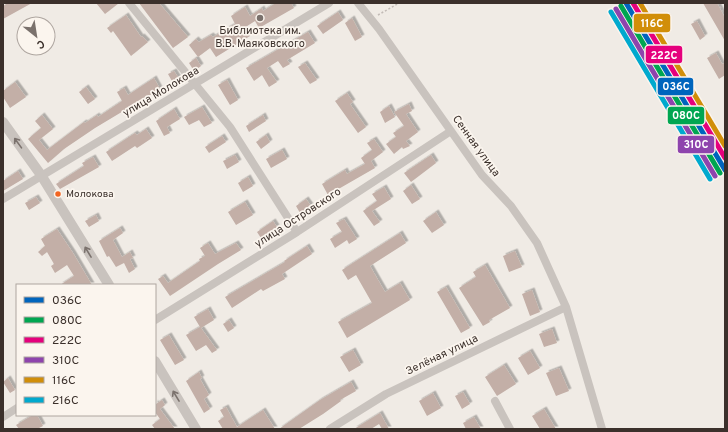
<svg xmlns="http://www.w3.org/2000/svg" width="728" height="432" font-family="Overpass,sans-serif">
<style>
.building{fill:#c3afa7;filter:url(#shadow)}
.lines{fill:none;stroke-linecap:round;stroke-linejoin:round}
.path{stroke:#c2bbb6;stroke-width:1.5;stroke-dasharray:2 2;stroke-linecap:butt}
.minor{stroke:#c9c3be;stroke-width:8}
.tertiary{stroke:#c9c3be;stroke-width:10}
.rail-1-casing{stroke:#fbf5ee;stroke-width:8}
.rail-2-casing{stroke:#fbf5ee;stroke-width:8}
.rail-3-casing{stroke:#fbf5ee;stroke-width:8}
.rail-4-casing{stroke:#fbf5ee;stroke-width:8}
.rail-5-casing{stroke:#fbf5ee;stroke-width:8}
.rail-6-casing{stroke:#fbf5ee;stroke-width:8}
.rail-1{stroke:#0065bd;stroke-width:5}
.rail-2{stroke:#00a651;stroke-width:5}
.rail-3{stroke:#e5007d;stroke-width:5}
.rail-4{stroke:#8e44ad;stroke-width:5}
.rail-5{stroke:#d18e09;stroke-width:5}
.rail-6{stroke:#00a9ce;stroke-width:5}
.oneway{stroke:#7b726d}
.poi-dot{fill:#7a716c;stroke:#fbf5ee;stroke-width:1.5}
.bus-dot{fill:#f26522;stroke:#fbf5ee;stroke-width:1.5}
.labels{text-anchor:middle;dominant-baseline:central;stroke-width:3.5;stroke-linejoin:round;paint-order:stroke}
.bus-label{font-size:10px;fill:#3b302b;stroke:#fbf5ee;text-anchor:start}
.poi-label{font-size:11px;fill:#3b302b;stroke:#fbf5ee}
.street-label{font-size:11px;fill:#3b302b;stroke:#fbf5ee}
.line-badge{stroke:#fbf5ee;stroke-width:1.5}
.badge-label{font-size:11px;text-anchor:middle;font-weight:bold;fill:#fff}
</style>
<defs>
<filter id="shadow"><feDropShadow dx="2.5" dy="-2.5" stdDeviation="0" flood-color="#0004"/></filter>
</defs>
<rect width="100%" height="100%" fill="#f0ebe5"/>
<path class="building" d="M 8,3 L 32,3 L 3,19 L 3,6 Z
M 96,3 L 119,3 L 105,14 Z
M 139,3 L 159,3 L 188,37 L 173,48 Z
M 276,3 L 291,3 L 294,8 L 259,28 L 255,21 L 244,28 L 250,36 L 216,57 L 210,48 L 198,57 L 189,45 L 196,39 L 199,42 L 211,35 L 213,37 L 235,24 L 231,16 L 245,7 L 250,16 L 262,8 L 263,11 Z
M 703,3 L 717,3 L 725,18 L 725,41 Z
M 338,12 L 343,20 L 323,34 L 317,26 Z
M 126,15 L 141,37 L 142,36 L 148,42 L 131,56 L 113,31 L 111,33 L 107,28 Z
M 352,18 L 362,37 L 355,41 L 345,23 Z
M 697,21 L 705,36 L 700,40 L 691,24 Z
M 308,32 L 315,43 L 287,60 L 290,64 L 283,68 L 278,61 L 267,68 L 277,82 L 269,87 L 262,75 L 254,81 L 246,68 Z
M 716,53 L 722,64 L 725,63 L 725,75 L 719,79 L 707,58 Z
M 196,58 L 201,66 L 194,71 L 189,63 Z
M 305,63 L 317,80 L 310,84 L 298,67 Z
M 174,71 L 179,79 L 173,83 L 168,74 Z
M 154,78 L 160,89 L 95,128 L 64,149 L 48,163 L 28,139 L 41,128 L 35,121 L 42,115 L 53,129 L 39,140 L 47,150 L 84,122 L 85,123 L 97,115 L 98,117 L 122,101 L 117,92 L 124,88 L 128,95 Z
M 227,80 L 238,100 L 230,105 L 218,85 Z
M 15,82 L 26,97 L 10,108 L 3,97 L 3,91 Z
M 86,87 L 95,99 L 88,104 L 79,92 Z
M 347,93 L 353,102 L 350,104 L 366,127 L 358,133 L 335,101 Z
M 409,104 L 412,111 L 406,114 L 418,132 L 406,141 L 410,146 L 403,149 L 402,147 L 394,154 L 386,144 L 396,137 L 393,133 L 404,126 L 394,112 Z
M 389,106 L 395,117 L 385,123 L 380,112 Z
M 202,107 L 212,123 L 204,127 L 199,120 L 189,125 L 184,117 Z
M 174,109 L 180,119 L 167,127 L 170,133 L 164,136 L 156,121 Z
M 263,115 L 266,121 L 249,132 L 246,126 Z
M 146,129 L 152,138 L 137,148 L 135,146 L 112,161 L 106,152 L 135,133 L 137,135 Z
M 266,135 L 270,142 L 261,149 L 256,142 Z
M 222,136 L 226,142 L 209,153 L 205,147 Z
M 374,139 L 383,152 L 371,161 L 375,168 L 328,195 L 322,184 L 345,170 L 347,174 L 365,164 L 361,158 L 372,150 L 367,143 Z
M 282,150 L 287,159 L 271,168 L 266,159 Z
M 235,155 L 239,162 L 227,169 L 223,161 Z
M 431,155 L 436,163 L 411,182 L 404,173 Z
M 93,157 L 99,167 L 60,189 L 56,184 L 84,166 L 82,163 Z
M 18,171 L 23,179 L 3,191 L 3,181 Z
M 248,177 L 253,186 L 243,192 L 238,183 Z
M 411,185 L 420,199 L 412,204 L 403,191 Z
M 384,187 L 391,199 L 372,211 L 380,222 L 374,226 L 363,211 L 377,201 L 372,194 Z
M 36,197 L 40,203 L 29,210 L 25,203 Z
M 306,199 L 311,206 L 300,213 L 296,206 Z
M 245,202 L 253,215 L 236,225 L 228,212 Z
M 436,212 L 444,225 L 432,233 L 423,221 Z
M 96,215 L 99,221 L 89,227 L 85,221 Z
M 344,219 L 357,239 L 349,244 L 347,240 L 335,248 L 330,239 L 342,232 L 336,223 Z
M 273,221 L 277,227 L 261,238 L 257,232 Z
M 120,228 L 123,233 L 113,240 L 122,257 L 130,252 L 133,258 L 130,259 L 135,269 L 129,273 L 124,263 L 116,267 L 109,256 L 107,257 L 99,241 Z
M 57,229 L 73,253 L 92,285 L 60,285 L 74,276 L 67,265 L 55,273 L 51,266 L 54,264 L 47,252 L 42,256 L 38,252 L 45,246 L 41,239 Z
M 400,233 L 406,243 L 370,266 L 385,292 L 400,283 L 410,300 L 347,338 L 338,322 L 372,303 L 356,275 L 348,280 L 342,270 Z
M 208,243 L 215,254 L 236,243 L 241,250 L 218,264 L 170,296 L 158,279 L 163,276 L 168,283 L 200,261 L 199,259 L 205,256 L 200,248 Z
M 307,246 L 312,254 L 282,274 L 285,279 L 263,291 L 261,289 L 232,308 L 225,297 L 285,262 L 284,261 Z
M 515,251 L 522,267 L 509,272 L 503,256 Z
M 485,265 L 510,308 L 489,320 L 490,322 L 483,326 L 459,288 L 476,277 L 473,272 Z
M 446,287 L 470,328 L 461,333 L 437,292 Z
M 532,290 L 540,312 L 530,316 L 522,294 Z
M 208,309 L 214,320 L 201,328 L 217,350 L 212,353 L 206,345 L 196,351 L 186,335 L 200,327 L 194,317 Z
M 229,320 L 234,328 L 228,332 L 223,324 Z
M 552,329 L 557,343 L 544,347 L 539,334 Z
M 169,335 L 184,360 L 175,365 L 160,340 Z
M 353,350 L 361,365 L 349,372 L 340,357 Z
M 530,351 L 540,368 L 528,375 L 518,358 Z
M 504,365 L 516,384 L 497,396 L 485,377 Z
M 559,368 L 569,391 L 556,396 L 546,373 Z
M 199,372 L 202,378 L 200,379 L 209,395 L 204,399 L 210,409 L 204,413 L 186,381 Z
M 8,378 L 15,390 L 10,393 L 3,382 Z
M 351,382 L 356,391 L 340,400 L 341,401 L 323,414 L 299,429 L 279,429 L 320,400 Z
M 463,392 L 470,404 L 462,409 L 455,396 Z
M 433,393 L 441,408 L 427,416 L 419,401 Z
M 162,400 L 165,405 L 160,409 L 175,429 L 155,429 L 152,425 L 160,419 L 155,412 L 155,402 L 156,404 Z
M 226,407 L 237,427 L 263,410 L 275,429 L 223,429 L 218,421 L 224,417 L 220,410 Z
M 544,409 L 556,429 L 540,429 L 532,416 Z
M 380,413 L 389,429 L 382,429 L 379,424 L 371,429 L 354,429 Z
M 33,415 L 37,415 L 43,426 L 37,429 L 19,429 L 16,425 Z
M 474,417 L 481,429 L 466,429 L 463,423 Z"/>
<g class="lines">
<path class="path" d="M 718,3 L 725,15
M 378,15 L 399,3"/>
<path class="minor" d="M 129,3 L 230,127 L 297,232
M 358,3 L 379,29 L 482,175 L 511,206 L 537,243 L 566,307 L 602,429
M 3,199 L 329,3
M 155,320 L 297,232 L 451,131
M 495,401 L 510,429
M 3,417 L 17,408
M 330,429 L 386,394 L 566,307"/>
<path class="tertiary" d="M 3,122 L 41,175 L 109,285
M 155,361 L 196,429"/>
<defs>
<path id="rail-1" d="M 626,3 L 725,170"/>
<path id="rail-2" d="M 621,6 L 720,173"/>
<path id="rail-3" d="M 633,3 L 725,158"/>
<path id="rail-4" d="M 616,9 L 715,176"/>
<path id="rail-5" d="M 640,3 L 725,146"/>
<path id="rail-6" d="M 611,12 L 710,179"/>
</defs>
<use href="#rail-1" class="rail-1-casing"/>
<use href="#rail-2" class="rail-2-casing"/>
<use href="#rail-3" class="rail-3-casing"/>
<use href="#rail-4" class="rail-4-casing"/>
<use href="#rail-5" class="rail-5-casing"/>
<use href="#rail-6" class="rail-6-casing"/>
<use href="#rail-1" class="rail-1"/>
<use href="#rail-2" class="rail-2"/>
<use href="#rail-3" class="rail-3"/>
<use href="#rail-4" class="rail-4"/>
<use href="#rail-5" class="rail-5"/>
<use href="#rail-6" class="rail-6"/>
</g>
<defs><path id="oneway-shaft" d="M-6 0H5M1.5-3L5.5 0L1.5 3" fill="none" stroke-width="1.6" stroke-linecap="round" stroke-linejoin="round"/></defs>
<g class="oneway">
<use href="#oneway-shaft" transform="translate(18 143) rotate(-126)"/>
<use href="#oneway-shaft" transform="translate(88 252) rotate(-121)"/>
<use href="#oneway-shaft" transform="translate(176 396) rotate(-121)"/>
</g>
<circle class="poi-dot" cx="260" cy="18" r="4"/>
<circle class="bus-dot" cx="58" cy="194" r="3.5"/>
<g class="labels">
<g class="bus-label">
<text x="66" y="194">Молокова</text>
</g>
<g class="poi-label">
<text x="260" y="31">Библиотека им.<tspan x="260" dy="13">В.В. Маяковского</tspan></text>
</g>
<g class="street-label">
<text transform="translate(161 92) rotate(-31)">улица Молокова</text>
<text transform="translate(476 146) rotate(54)">Сенная улица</text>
<text transform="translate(298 218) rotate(-33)">улица Островского</text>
<text transform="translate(442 355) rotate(-26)">Зелёная улица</text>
</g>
</g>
<g class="line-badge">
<rect x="633" y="13" width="38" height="20" rx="4" fill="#d18e09"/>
<rect x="645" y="45" width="38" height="19" rx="4" fill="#e5007d"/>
<rect x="657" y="77" width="37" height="19" rx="4" fill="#0065bd"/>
<rect x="667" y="106" width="38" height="19" rx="4" fill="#00a651"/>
<rect x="677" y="135" width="38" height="19" rx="4" fill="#8e44ad"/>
</g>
<g class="badge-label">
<text x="652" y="27">116С</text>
<text x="664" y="59">222С</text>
<text x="676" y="90">036С</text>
<text x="686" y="119">080С</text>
<text x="696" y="148">310С</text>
</g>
<rect width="728" height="432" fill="none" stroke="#3b302b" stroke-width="8"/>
<rect x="16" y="284" width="140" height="132" fill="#fbf5ee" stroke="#aea6a0"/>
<rect x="24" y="297" width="20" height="6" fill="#0065bd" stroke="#aea6a0"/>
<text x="52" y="304" font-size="12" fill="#3b302b">036С</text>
<rect x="24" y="317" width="20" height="6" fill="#00a651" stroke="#aea6a0"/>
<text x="52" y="324" font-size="12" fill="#3b302b">080С</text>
<rect x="24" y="337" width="20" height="6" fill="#e5007d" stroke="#aea6a0"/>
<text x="52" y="344" font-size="12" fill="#3b302b">222С</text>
<rect x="24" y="357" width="20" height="6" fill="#8e44ad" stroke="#aea6a0"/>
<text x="52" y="364" font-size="12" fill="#3b302b">310С</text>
<rect x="24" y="377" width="20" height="6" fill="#d18e09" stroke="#aea6a0"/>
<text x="52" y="384" font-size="12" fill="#3b302b">116С</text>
<rect x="24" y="397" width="20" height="6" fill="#00a9ce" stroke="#aea6a0"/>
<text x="52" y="404" font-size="12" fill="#3b302b">216С</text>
<g transform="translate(36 36) rotate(150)"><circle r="19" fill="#fbf5ee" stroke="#aea6a0"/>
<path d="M0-3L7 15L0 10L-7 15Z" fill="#7a716c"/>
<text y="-6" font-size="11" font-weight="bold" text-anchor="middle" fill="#3b302b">С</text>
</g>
</svg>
